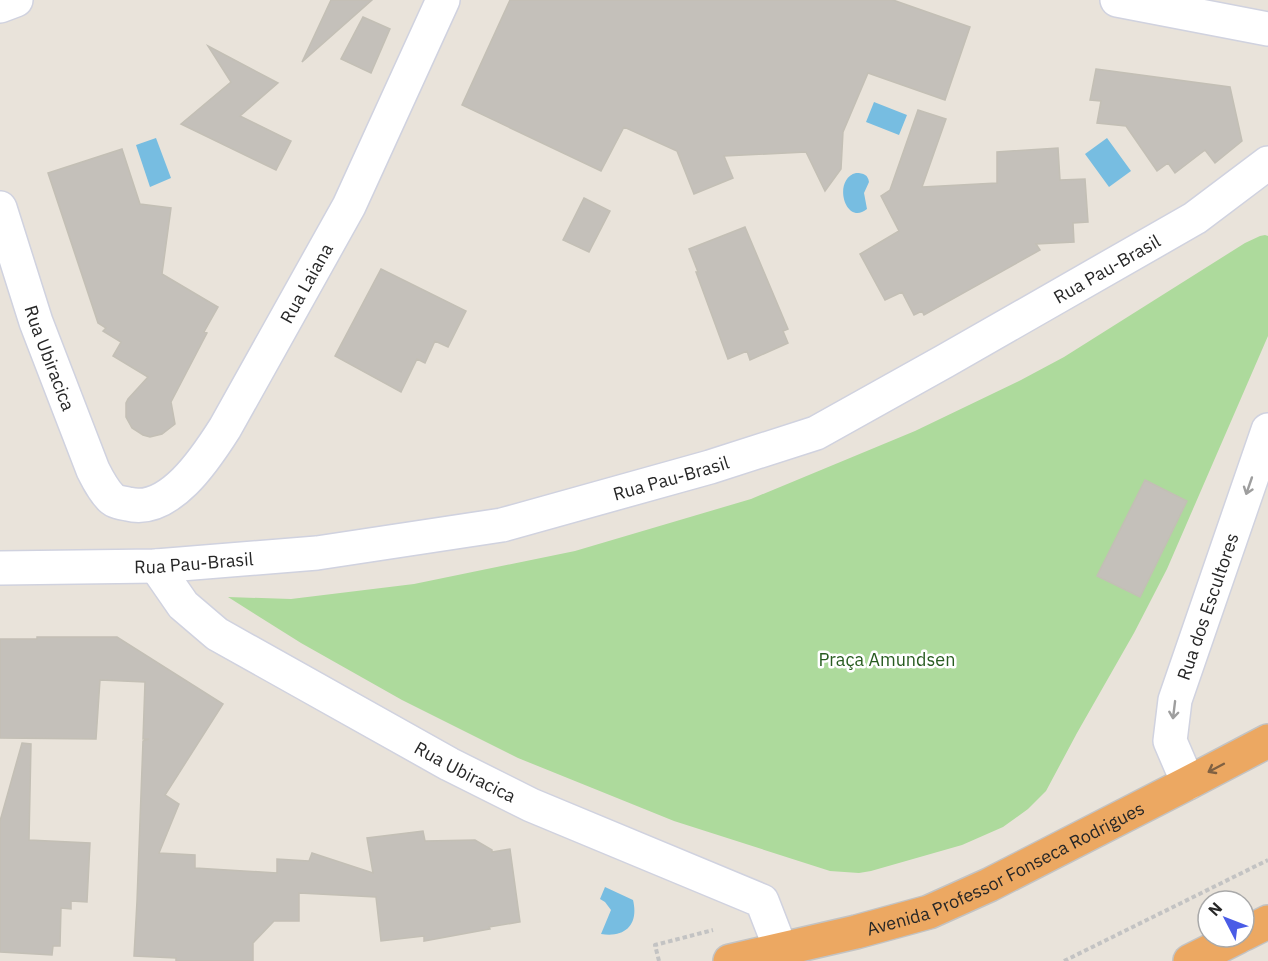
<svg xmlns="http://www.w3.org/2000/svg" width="1268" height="961" font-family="'IBM Plex Sans',sans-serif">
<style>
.green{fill:#adda9c}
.water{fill:#77bde1}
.building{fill:#c4c0ba;stroke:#c3bfb5;stroke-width:1.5}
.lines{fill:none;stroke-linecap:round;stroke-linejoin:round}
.minor-casing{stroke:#d0d2df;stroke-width:36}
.highway-casing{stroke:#c3c3c3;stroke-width:36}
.path{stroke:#c3c3c3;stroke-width:4;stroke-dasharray:4.5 3;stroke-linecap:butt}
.minor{stroke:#fff;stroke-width:33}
.highway{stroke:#eca862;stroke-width:33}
.oneway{stroke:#9e9e9e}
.oneway2{stroke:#806142}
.labels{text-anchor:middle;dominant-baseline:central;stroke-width:5;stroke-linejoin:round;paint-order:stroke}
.street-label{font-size:18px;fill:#272727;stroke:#fff}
.park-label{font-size:18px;fill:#285c20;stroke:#fff}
</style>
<rect width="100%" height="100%" fill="#e9e3da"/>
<path class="green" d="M 1265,235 L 1268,236 L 1268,336 L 1167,569 L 1134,633 L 1077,733 L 1046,791 L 1028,809 L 1003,827 L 962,845 L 871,871 L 859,873 L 830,871 L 674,821 L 518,758 L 402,700 L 301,643 L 228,597 L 291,599 L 414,584 L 575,551 L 751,499 L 915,431 L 1021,380 L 1064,357 L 1245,243 L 1260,236 Z"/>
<path class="water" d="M 874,102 L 907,115 L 899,135 L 866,122 Z
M 156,138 L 171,178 L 150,187 L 136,145 Z
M 1107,138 L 1131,171 L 1109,187 L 1085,154 Z
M 856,173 C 864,173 868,175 869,182 L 864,193 L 867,209 C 845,227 832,179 856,173 Z
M 605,887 L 633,900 C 639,925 625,938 601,934 L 611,910 L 605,902 L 600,899 Z"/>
<path class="building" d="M 331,0 L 372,0 L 302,62 Z
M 510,0 L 893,0 L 970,27 L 945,100 L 868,73 L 843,132 L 841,169 L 825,191 L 806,152 L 724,156 L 733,178 L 694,194 L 677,151 L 624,127 L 601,171 L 462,105 Z
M 363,17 L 390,29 L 371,73 L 341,59 Z
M 208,46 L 278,83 L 240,116 L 291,141 L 276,170 L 181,124 L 231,82 Z
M 1096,69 L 1230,87 L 1242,141 L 1215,163 L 1205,150 L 1175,173 L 1168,163 L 1157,171 L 1126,126 L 1097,123 L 1101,101 L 1090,100 Z
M 918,110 L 946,119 L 922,187 L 997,183 L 997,152 L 1058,148 L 1060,180 L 1085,179 L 1088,222 L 1073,223 L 1074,242 L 1036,244 L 1040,250 L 924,315 L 922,311 L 914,315 L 902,292 L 885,300 L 860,254 L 899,231 L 881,196 L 890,190 Z
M 122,149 L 140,204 L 171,208 L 162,274 L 218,307 L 204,332 L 207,333 L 171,402 L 175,424 L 162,434 L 150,437 L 143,435 L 132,428 L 126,417 L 126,403 L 128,399 L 148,377 L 113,356 L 121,342 L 103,331 L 106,328 L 98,323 L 48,173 Z
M 584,198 L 610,211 L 589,252 L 563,240 Z
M 745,227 L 788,329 L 783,331 L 788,343 L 750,360 L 747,351 L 728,359 L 696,272 L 698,272 L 689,249 Z
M 381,269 L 466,311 L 448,347 L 435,341 L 425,363 L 417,359 L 401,392 L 335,356 Z
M 1145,480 L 1187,501 L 1140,597 L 1097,576 Z
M 37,637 L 117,637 L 223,704 L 165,795 L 179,804 L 159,853 L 195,855 L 195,868 L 277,873 L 277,859 L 309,861 L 312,853 L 373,873 L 367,838 L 423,831 L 425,841 L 475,840 L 492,850 L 492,852 L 510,849 L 520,922 L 489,927 L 490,929 L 424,941 L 424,936 L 381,941 L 376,897 L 299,893 L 299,921 L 274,921 L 253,943 L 253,961 L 176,961 L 176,958 L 134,956 L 137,901 L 143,741 L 149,739 L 143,739 L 145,682 L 100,680 L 96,739 L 0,738 L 0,639 L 37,639 Z
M 22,743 L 31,744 L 29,840 L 90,843 L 87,902 L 71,901 L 71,909 L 61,908 L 60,946 L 53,946 L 52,955 L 0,952 L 0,821 Z"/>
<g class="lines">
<defs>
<g id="minor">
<path d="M 1117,0 L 1268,29"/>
<path d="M 0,6 L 16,0"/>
<path id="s1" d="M 0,208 L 36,322 L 93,470 C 98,480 103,490 111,498 C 115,502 122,503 128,504 C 169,515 206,458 225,428 L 349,206 L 443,0"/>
<path id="s2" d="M 156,566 L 183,605 L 217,634 L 449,764 L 531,805 L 762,901 L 781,950"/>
<path id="s3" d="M 0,568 L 156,566 L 317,553 L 502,525 L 710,467 L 816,433 L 945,361 L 1195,218 L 1268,163"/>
<path id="s4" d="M 1188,783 L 1170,741 L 1175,700 L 1268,430"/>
</g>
<g id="highway">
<path d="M 1244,934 L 1268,922"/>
<path id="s5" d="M 730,961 L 856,932 L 929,912 L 989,885 L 1188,783 L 1268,741"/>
<path d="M 1190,961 L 1238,937"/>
</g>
</defs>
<use href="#minor" class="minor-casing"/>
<use href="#highway" class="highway-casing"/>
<path class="path" d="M 659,961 L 655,945 L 713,930
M 1064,961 L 1268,860"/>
<use href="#minor" class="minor"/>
<use href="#highway" class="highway"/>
</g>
<defs><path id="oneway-shaft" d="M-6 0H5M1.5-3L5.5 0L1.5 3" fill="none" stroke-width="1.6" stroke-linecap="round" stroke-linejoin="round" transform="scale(1.5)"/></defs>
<g class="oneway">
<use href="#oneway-shaft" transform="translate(1249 486) rotate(109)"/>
<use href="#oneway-shaft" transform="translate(1174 710) rotate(97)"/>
</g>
<use class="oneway2" href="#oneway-shaft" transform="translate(1216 768) rotate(152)"/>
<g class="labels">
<g class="street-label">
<text stroke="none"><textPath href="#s3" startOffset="1166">Rua Pau-Brasil</textPath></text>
<text stroke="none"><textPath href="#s1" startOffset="627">Rua Laiana</textPath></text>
<text stroke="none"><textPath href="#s1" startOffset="158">Rua Ubiracica</textPath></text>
<text stroke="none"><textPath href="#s3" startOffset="680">Rua Pau-Brasil</textPath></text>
<text stroke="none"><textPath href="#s3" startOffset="194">Rua Pau-Brasil</textPath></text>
<text stroke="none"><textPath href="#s4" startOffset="186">Rua dos Escultores</textPath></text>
<text stroke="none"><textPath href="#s2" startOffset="376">Rua Ubiracica</textPath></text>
<text stroke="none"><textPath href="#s5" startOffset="292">Avenida Professor Fonseca Rodrigues</textPath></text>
</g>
<g class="park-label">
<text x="887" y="659">Praça Amundsen</text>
</g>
</g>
<g transform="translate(1226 919) rotate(312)"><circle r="28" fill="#ffffff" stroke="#a9a9a9" stroke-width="1.5"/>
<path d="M0-4.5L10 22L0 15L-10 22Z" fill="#4a5ce6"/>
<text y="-9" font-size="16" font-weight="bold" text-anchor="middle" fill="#272727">N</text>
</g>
</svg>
